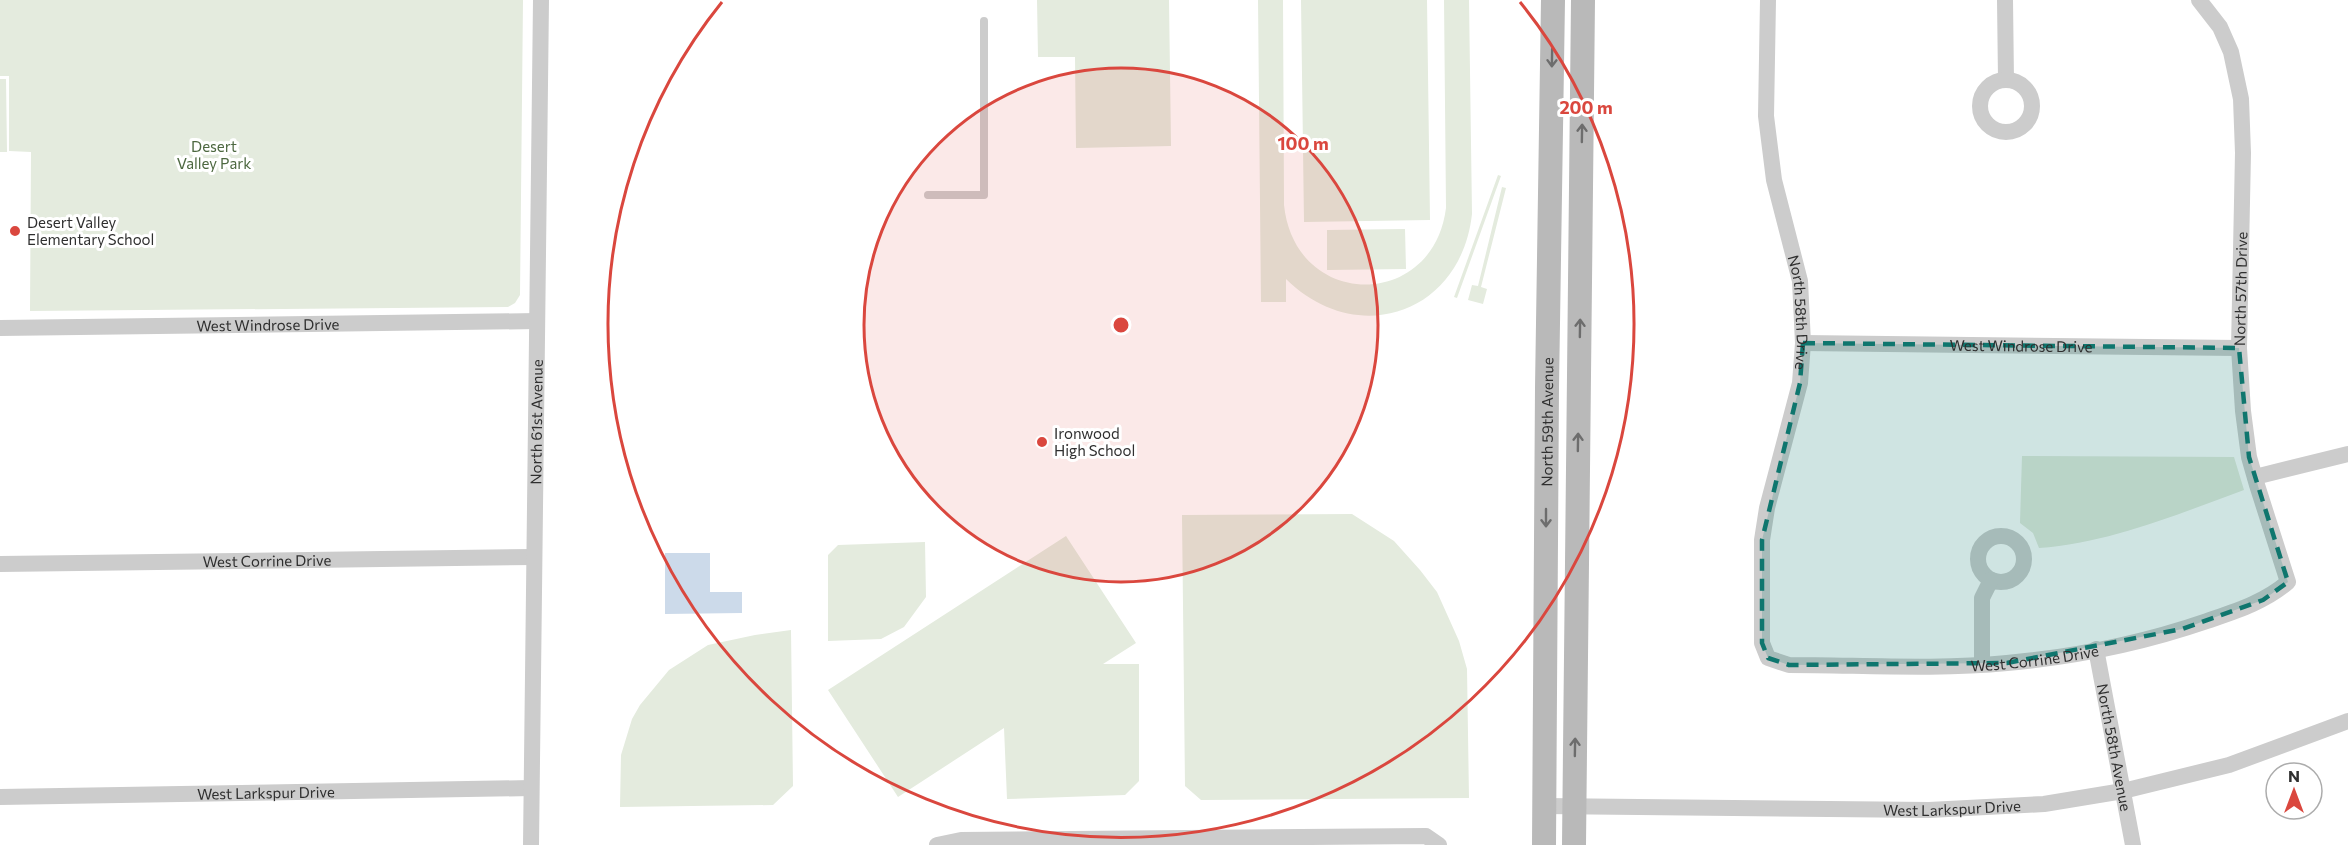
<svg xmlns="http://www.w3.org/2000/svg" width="2348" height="845" font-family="Commissioner,sans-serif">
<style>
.green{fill:#e4ebde}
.water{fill:#ccdaea}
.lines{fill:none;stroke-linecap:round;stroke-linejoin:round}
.lane{stroke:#ccc;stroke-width:8}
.street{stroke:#ccc;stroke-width:16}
.secondary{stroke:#b9b9b9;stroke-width:24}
.oneway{stroke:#6d6d6d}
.marked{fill:#0f766e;fill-opacity:0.2;stroke:#0f766e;stroke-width:4.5;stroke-dasharray:12 8;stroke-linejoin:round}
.ring{fill:none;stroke:#da473e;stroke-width:3}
.poi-dot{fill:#da473e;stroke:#fff;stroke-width:2}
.labels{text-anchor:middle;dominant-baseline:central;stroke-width:6;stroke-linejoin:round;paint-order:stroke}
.park-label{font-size:15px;fill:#4d6840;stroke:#fff}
.poi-label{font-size:15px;fill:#2f2f2f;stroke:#fff;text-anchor:start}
.street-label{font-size:15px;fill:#2f2f2f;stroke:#fff}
.centre{fill:#da473e;stroke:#fff;stroke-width:3}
.ring-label{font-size:18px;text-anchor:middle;font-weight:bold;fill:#da473e;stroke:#fff;stroke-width:6;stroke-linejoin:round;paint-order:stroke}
</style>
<rect width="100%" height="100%" fill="#fff"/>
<path class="green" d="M 0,0 L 523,0 L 520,295 L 515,303 L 508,307 L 30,311 L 31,152 L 9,151 L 9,76 L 0,76 Z
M 1037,0 L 1169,0 L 1171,146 L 1076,148 L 1075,57 L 1038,57 Z
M 1258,0 L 1283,0 L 1284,205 C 1295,310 1433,311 1446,208 L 1444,0 L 1469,0 L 1472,214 C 1461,314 1357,349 1286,279 L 1286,302 L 1261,302 Z
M 1301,0 L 1427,0 L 1430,220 L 1304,222 Z
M 0,79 L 6,79 L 7,152 L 0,152 Z
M 1498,175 L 1501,176 L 1457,298 L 1454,297 Z
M 1502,187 L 1506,188 L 1481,287 L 1487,289 L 1483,304 L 1468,300 L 1472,285 L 1478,286 Z
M 1405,229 L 1406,269 L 1327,270 L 1327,230 Z
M 2022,456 L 2234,457 L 2244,490 C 2178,514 2110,543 2039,548 L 2033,533 L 2020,523 Z
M 1352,514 L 1394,541 L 1420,570 L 1437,592 L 1459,641 L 1467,669 L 1469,798 L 1201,800 L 1185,786 L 1182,515 Z
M 1066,536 L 1136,643 L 1103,664 L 1139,664 L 1139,781 L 1125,795 L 1007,799 L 1004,728 L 898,797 L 828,690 Z
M 925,542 L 926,597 L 904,627 L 881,639 L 828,641 L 828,555 L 838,545 Z
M 791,630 L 793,786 L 773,805 L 620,807 L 621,755 L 632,719 L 640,705 L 669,670 L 708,645 L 755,635 Z"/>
<path class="water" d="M 665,553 L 710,553 L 710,592 L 742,592 L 742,613 L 665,614 Z"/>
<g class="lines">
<path class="lane" d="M 928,195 L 984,195 L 984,21"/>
<g class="street">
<path id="s1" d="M 1768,0 L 1766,116 L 1774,180 L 1800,281 L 1803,343 L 1800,383 L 1767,508 L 1762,540 L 1762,643 L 1768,658 L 1789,665 C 1861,665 1935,670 2007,663 C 2074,657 2143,643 2207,621 C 2236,611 2265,602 2288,582 L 2257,485 L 2249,457 L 2243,411 L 2239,348 L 2243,153 L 2241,99 L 2231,52 L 2220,27 L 2199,0"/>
<path d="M 2005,0 L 2006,80"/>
<circle cx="2006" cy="106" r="26"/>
<path id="s2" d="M 0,328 L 537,321"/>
<path id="s3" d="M 1803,343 L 2239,348"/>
<path d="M 2255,477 L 2348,454"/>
<circle cx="2001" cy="559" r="23"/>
<path id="s4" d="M 0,564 L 533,557"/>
<path id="s5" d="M 2096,649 L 2133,845"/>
<path d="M 1982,664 L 1982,598 L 1991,580"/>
<path id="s6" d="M 0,797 L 531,788"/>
<path id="s7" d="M 1544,806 L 1929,810 L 2044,804 L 2123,791 L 2229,765 L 2348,721"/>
<path id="s8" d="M 531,845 L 541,0"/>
<path d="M 937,845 L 961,840 L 1426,836 L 1439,845"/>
</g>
<g class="secondary">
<path id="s9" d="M 1544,845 L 1547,388 L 1553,0"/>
<path d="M 1574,845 L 1583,0"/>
</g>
</g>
<defs><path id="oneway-shaft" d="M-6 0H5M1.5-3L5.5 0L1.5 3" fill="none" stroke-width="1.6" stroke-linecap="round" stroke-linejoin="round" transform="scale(1.5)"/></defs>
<g class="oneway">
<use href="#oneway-shaft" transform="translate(1552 58) rotate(91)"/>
<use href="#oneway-shaft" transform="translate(1582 133) rotate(-89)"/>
<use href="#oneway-shaft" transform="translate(1580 328) rotate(-89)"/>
<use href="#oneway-shaft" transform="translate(1578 442) rotate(-89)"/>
<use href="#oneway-shaft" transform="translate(1546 518) rotate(90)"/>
<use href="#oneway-shaft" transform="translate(1575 747) rotate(-89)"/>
</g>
<path class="marked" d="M 1803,343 L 2239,348 L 2249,457 L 2288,582 L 2263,600 L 2182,629 L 2007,663 L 1789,665 L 1768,658 L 1762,643 L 1762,540 L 1800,383 Z"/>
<circle cx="1121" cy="325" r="257" fill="#da473e" fill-opacity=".12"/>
<g class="ring">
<circle cx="1121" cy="325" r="257"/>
<path d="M1520 2A513 513 0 1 1 722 2"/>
</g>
<g class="poi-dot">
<circle cx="15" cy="231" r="6"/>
<circle cx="1042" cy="442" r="6"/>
</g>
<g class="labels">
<g class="park-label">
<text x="214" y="146">Desert<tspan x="214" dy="17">Valley Park</tspan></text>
</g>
<g class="poi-label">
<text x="27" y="222">Desert Valley<tspan x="27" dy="17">Elementary School</tspan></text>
<text x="1054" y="433">Ironwood<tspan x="1054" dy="17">High School</tspan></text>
</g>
<g class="street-label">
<text stroke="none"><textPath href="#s1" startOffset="1503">North 57th Drive</textPath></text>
<text stroke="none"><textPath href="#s1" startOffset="316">North 58th Drive</textPath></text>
<text stroke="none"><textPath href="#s2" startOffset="268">West Windrose Drive</textPath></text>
<text stroke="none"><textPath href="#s3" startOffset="218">West Windrose Drive</textPath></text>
<text stroke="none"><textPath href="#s8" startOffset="423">North 61st Avenue</textPath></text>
<text stroke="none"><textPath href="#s9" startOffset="423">North 59th Avenue</textPath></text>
<text stroke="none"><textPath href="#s4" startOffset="267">West Corrine Drive</textPath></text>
<text stroke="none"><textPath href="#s1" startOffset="936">West Corrine Drive</textPath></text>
<text stroke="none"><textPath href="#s5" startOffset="100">North 58th Avenue</textPath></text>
<text stroke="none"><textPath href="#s6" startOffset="266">West Larkspur Drive</textPath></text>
<text stroke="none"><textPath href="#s7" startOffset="408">West Larkspur Drive</textPath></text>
</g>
</g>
<circle cx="1121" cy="325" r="9" class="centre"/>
<g class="ring-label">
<text x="1586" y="114">200 m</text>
<text x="1303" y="150">100 m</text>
</g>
<g transform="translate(2294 791)"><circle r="28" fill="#ffffff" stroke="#acacac" stroke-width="1.5"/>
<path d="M0-4.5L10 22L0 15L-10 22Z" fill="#da473e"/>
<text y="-9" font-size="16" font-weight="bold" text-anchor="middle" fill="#2f2f2f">N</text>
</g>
</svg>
